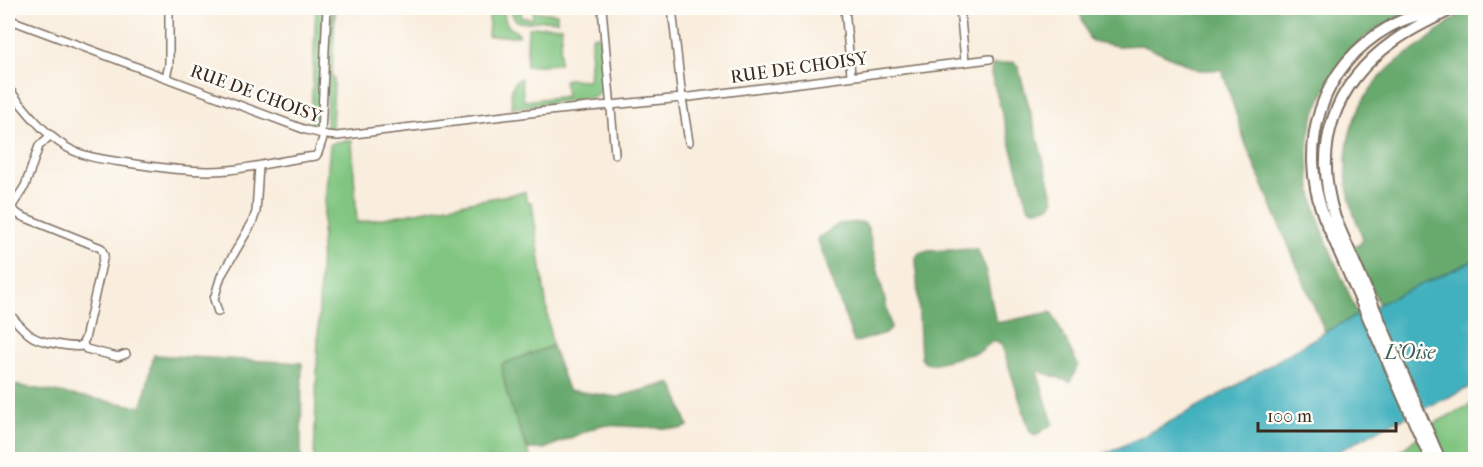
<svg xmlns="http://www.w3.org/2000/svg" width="1483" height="467" font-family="'IM FELL French Canon',serif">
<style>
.green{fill:#80c580;stroke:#5e784f;stroke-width:1.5}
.forest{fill:#68aa6e;stroke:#526a46;stroke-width:1.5}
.water{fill:#42b1be;stroke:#3e6e6e;stroke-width:1.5}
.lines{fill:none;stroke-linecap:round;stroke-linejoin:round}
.minor-casing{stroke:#7e6e61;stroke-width:10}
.secondary-casing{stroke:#7e6e61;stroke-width:14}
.minor{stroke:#fff;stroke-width:7}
.secondary{stroke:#fff;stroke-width:10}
.labels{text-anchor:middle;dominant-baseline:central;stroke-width:5;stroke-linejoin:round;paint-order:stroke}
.street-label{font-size:18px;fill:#3b2a1e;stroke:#fdfcf7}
.water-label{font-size:20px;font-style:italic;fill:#3e605e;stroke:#fdfcf7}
</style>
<rect width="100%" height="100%" fill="#fdfcf7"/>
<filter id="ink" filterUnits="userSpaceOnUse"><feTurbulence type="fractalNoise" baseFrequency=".0167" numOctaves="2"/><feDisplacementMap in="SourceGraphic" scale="12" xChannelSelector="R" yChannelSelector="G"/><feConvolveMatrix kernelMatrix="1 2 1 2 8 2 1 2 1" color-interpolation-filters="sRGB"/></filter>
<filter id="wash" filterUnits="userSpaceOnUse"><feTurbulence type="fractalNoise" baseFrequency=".008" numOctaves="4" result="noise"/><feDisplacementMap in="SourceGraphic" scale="24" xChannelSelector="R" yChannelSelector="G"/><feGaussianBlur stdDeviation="1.35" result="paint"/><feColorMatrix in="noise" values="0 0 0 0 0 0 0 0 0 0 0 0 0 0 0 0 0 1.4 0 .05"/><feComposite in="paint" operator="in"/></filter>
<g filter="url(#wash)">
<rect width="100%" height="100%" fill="#f9eddd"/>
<path class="green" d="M 316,8 L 325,8 L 319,119 L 317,125 L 315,126 L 311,124 L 311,118 Z
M 331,8 L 335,8 L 332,78 L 334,79 L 332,130 L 327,130 L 326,120 L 328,67 L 326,60 L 329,58 Z
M 490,8 L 504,8 C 504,20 506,28 519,33 L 519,36 L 488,36 Z
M 510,8 L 522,8 L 521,17 L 532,19 L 534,11 L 557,14 L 557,21 C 550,20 543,20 536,21 C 521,24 514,25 510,8 Z
M 547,26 L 562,27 L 559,64 L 526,66 L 528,30 L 529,28 Z
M 594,35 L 599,36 L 604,86 L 595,97 L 512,108 C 511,96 509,83 521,78 L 524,101 L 566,96 L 564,80 L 568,79 L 589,80 L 592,37 Z
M 352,140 L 357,223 L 525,192 L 526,200 L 532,203 L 552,346 L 503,364 C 503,397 521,429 531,459 L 314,460 L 321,246 L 330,145 L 335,142 Z
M 1475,402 L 1475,459 L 1389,460 L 1437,422 Z"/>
<path class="forest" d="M 1078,8 L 1425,8 C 1399,17 1369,30 1350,50 C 1341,61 1335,73 1328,85 C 1322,97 1315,109 1312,123 C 1296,190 1333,255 1358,315 L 1325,332 L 1246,145 L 1222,70 L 1198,70 L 1162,53 L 1141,45 L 1117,46 L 1092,41 L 1089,38 Z
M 1469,8 L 1475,8 L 1475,260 L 1379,304 L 1353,248 L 1360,244 L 1363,239 C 1360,228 1355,219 1352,208 C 1336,151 1352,97 1399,60 C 1407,54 1417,48 1425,42 C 1440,30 1453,18 1469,8 Z
M 1013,62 L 1018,66 L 1054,200 L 1051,205 C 1044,208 1034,214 1028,206 L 991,74 L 992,65 Z
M 861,222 L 865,224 L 868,228 L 891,327 L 891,329 L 888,332 L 860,341 L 854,342 L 819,243 L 818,238 L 839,224 Z
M 977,249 L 985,267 L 995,319 L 998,322 L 1003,322 L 1050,312 L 1052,313 L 1078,365 L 1070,382 L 1039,371 L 1037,372 L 1053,424 L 1035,435 L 1030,432 L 1002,345 L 998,342 L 993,341 L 979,352 L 932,364 L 925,363 L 921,358 L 916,258 L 919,253 L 925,251 Z
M 552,346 L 568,390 L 617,397 L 665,384 L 672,384 L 675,389 L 688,426 L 682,429 L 601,425 L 544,449 L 528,449 C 517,425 503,389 502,364 Z
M 154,355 L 302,363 L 301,459 L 8,459 L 8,384 L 142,407 Z"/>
<path class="water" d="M 1475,260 L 1475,385 L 1382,428 L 1324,459 L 1087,460 L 1116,449 L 1144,436 L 1232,388 L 1325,332 L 1387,300 Z"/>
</g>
<g filter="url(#ink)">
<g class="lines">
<defs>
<path id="minor" d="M 602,8 L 615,154
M 672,8 L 682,98 L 689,142
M 845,8 L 851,75
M 960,8 L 965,61
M 8,19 L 306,130 L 327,135 L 337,136 L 538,112 L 682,98 L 990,59
M 166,77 L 169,65 L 169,8
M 8,88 C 24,108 43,133 66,147 C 85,158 107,160 128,163 C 162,168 195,173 229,170 C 258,167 287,159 316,156 L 318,153 L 324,135
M 321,134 L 327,8
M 8,212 L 25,186 L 39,146 L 51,135
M 8,312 C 15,320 23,331 33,337 C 41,342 72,348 81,346 L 85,339 L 104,255 L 101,248 L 21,216 L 10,208
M 218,312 L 214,299 L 221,276 L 252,223 L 256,212 L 259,166
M 83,344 L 86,349 L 118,357 L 126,354"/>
<path id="secondary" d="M 1431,460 L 1324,217 C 1297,145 1320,66 1389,27 C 1406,17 1426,13 1445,8
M 1440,460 L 1335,218 C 1312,147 1333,84 1394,41 C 1413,27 1434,18 1454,8"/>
</defs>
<use href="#minor" class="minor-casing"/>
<use href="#secondary" class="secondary-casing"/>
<use href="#minor" class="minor"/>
<use href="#secondary" class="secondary"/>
</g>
</g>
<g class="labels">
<g class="street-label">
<text transform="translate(799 68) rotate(-8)">RUE DE CHOISY</text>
<text transform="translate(256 94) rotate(20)">RUE DE CHOISY</text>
</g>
<g class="water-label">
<text x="1410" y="352">L’Oise</text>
</g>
</g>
<rect width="1483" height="467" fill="none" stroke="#fdfcf7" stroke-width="30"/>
<path d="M1258 422v9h138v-9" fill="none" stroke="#3b2a1e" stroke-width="3"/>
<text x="1267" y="422" font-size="18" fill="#3b2a1e" stroke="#fdfcf7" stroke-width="4.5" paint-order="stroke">100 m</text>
</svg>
